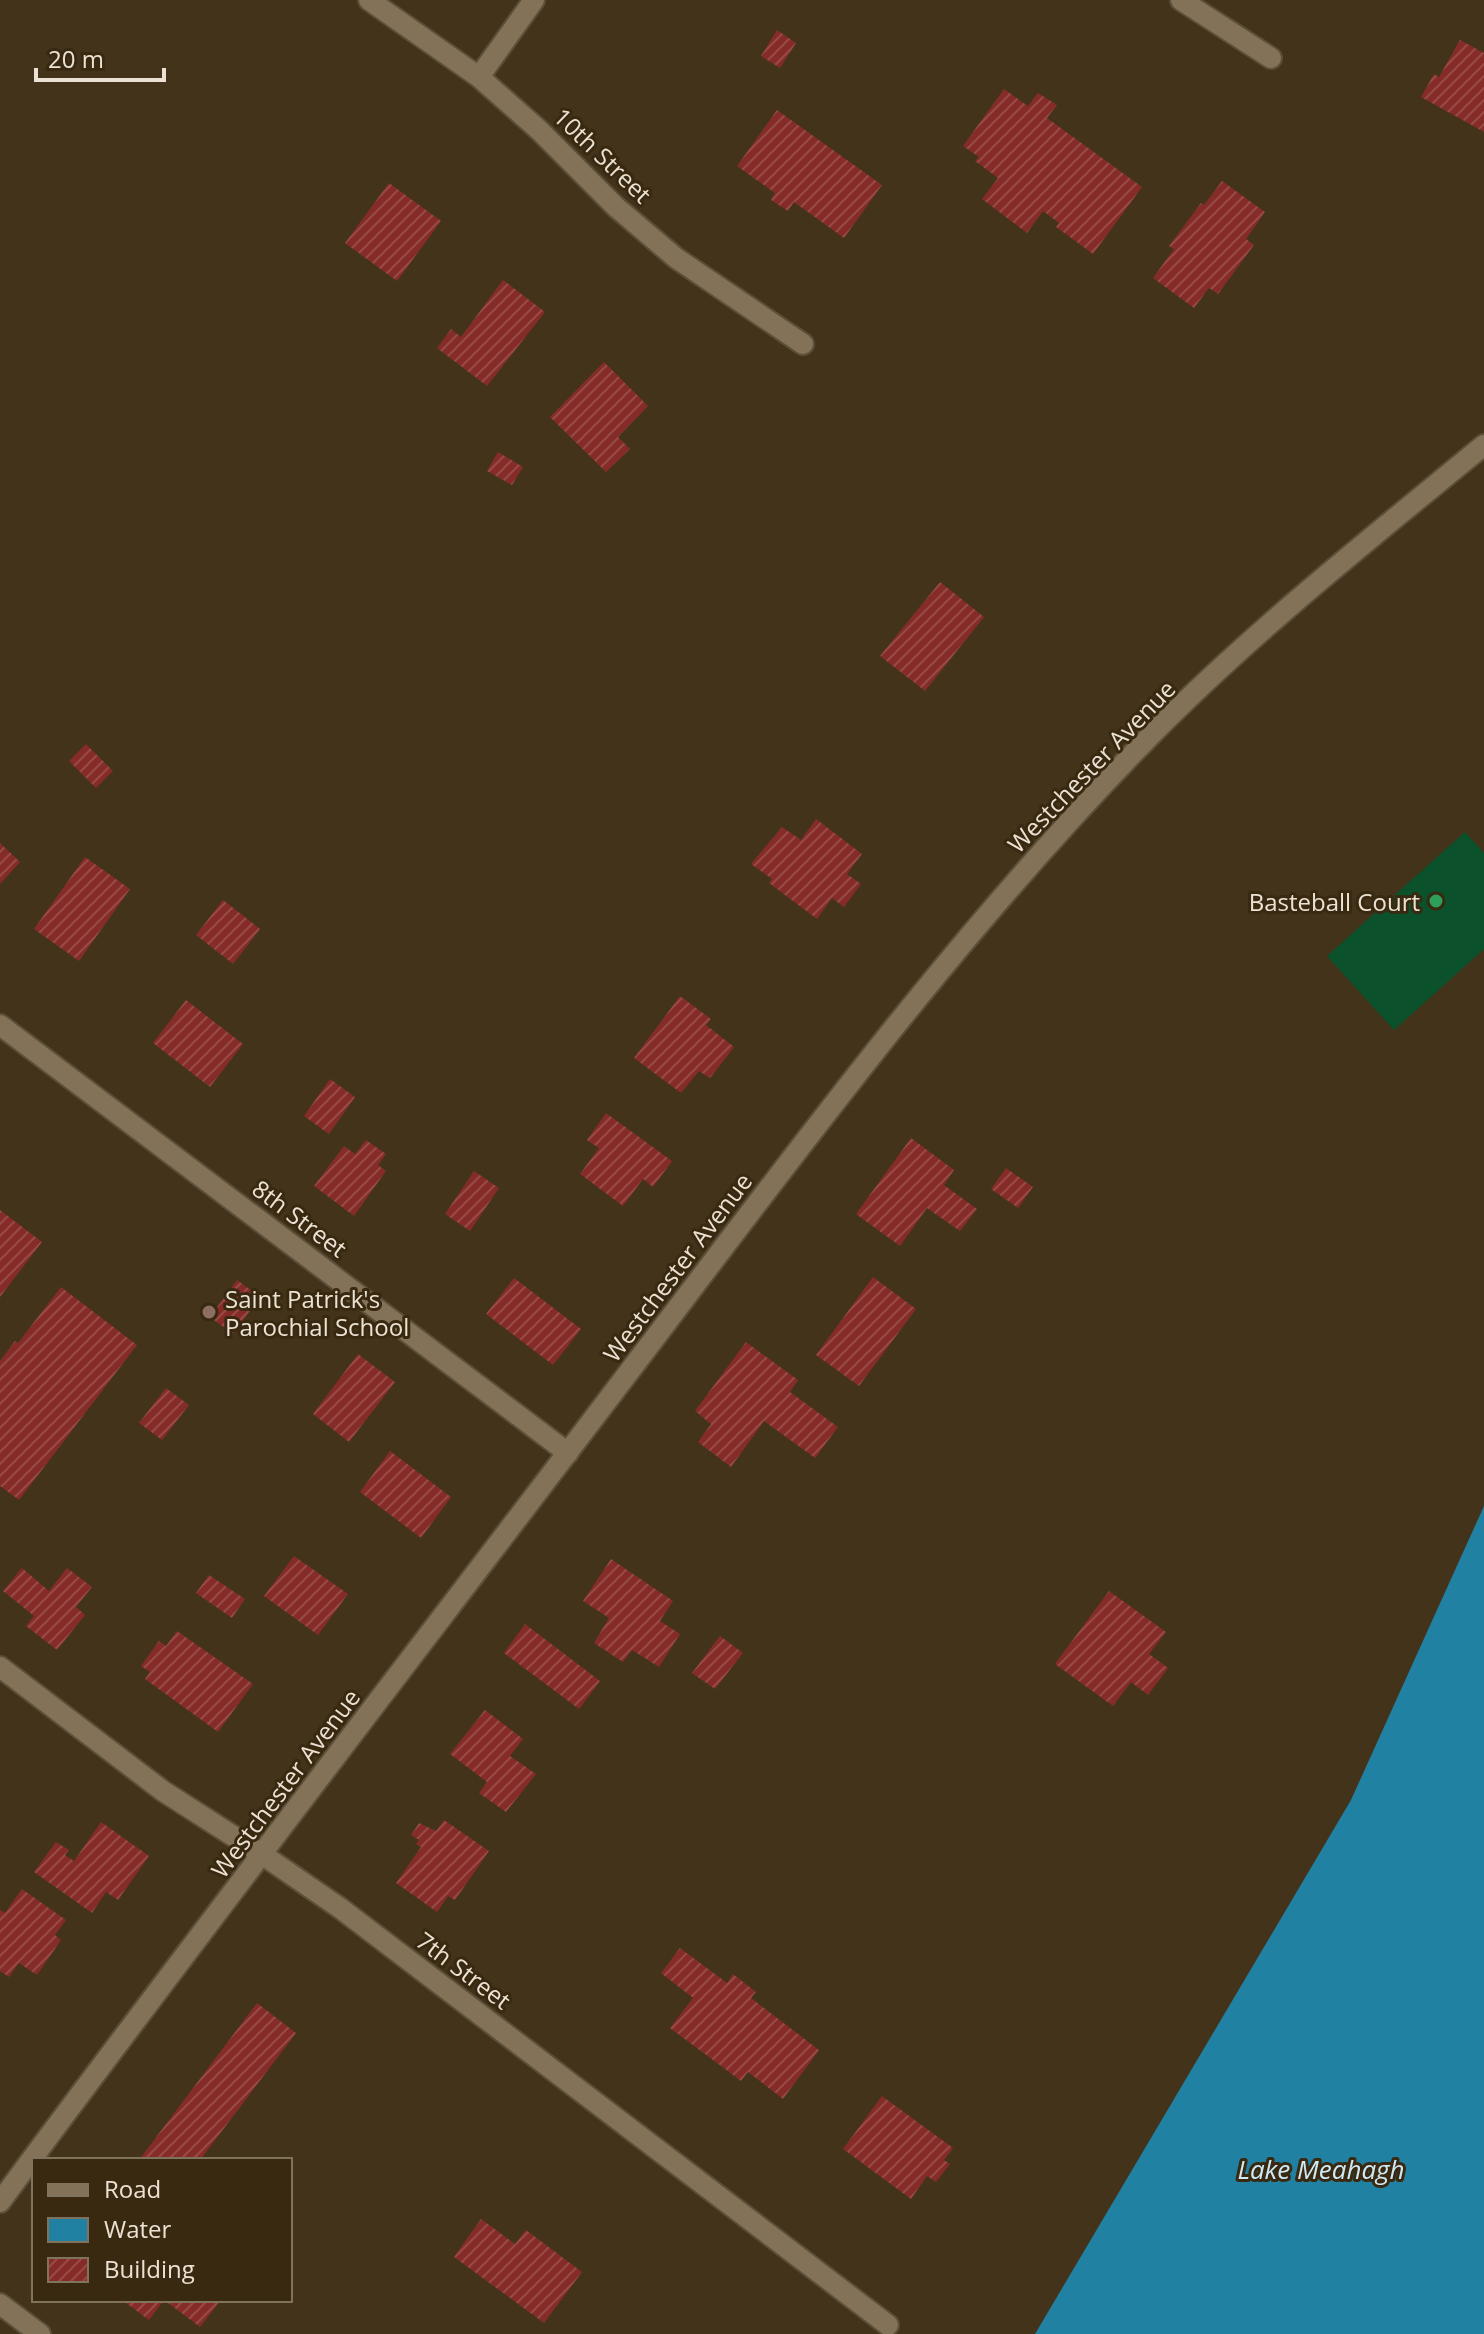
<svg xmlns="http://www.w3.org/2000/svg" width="1484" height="2334" font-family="'Open Sans',sans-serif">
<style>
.pitch{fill:#0a512c}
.water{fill:#2081a3}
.building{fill:url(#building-hatch)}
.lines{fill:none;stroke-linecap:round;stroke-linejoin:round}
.street-casing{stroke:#5c4f39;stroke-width:24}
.secondary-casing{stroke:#5c4f39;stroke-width:24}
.street{stroke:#837257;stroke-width:20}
.secondary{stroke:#837257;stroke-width:20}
.leisure-dot{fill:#2e9e5b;stroke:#382910;stroke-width:3}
.education-dot{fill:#8d6e63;stroke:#382910;stroke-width:3}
.labels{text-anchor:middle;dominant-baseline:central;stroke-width:6;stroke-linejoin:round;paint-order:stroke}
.street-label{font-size:24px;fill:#ece2d4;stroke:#382910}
.poi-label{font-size:24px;fill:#ece2d4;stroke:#382910;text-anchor:end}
.water-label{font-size:26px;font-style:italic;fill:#d0e9f5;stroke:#382910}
</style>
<defs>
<pattern id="building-hatch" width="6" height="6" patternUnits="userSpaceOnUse" patternTransform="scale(2)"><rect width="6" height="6" fill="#862c28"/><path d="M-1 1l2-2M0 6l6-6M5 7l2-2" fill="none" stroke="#974a46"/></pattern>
</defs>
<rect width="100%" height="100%" fill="#43331b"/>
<path class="pitch" d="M 1465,832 L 1484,853 L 1484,949 L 1394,1030 L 1327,956 Z"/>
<path class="water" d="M 1484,1506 L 1484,2334 L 1035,2334 L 1351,1800 Z"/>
<path class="building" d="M 777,30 L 796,43 L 780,68 L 761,56 Z
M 1460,40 L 1484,53 L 1484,132 L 1421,97 L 1434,74 L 1439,77 Z
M 1004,89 L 1028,106 L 1038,93 L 1057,105 L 1047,118 L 1142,187 L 1093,254 L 1056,227 L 1059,223 L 1043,211 L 1027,233 L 982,199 L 998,178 L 975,161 L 979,157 L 963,146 Z
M 777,110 L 882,185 L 844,238 L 794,202 L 788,211 L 771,200 L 775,193 L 737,166 Z
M 1222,181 L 1265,212 L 1246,239 L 1254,245 L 1218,294 L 1209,288 L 1194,308 L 1153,278 L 1174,249 L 1169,246 L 1201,203 L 1204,205 Z
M 389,183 L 441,221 L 397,281 L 345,243 Z
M 503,280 L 545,312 L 487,386 L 437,348 L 451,329 L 461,337 Z
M 604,362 L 648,406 L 618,437 L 630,449 L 606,472 L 550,417 Z
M 498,452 L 523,467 L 512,485 L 487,471 Z
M 940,582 L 984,617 L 925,691 L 880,656 Z
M 86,744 L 113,771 L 96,788 L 69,761 Z
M 816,819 L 862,854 L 847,874 L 861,884 L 844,907 L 832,898 L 817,919 L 769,883 L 772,879 L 751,864 L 782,827 L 801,840 Z
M 0,843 L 20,862 L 0,884 Z
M 85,857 L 130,889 L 79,961 L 34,929 Z
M 223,900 L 260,929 L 233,964 L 196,935 Z
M 680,996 L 711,1019 L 706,1025 L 734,1047 L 710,1078 L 699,1071 L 681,1093 L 634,1058 Z
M 186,1000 L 243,1044 L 210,1087 L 153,1043 Z
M 330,1079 L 355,1097 L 329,1134 L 304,1116 Z
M 606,1113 L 672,1161 L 653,1187 L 643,1179 L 623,1206 L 580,1174 L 599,1148 L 587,1140 Z
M 911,1138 L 954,1170 L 944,1185 L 977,1209 L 960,1231 L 927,1208 L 900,1246 L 856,1214 Z
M 366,1140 L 386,1154 L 378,1165 L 386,1171 L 354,1216 L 314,1186 L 344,1146 L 355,1154 Z
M 1006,1168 L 1033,1187 L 1018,1208 L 991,1189 Z
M 474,1171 L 499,1188 L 470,1231 L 445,1214 Z
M 0,1210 L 42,1242 L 0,1297 Z
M 873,1277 L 916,1309 L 859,1386 L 816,1355 Z
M 514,1278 L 581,1329 L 553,1365 L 486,1314 Z
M 237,1280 L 260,1297 L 233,1334 L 210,1317 Z
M 61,1287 L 137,1345 L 19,1500 L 0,1486 L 0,1361 L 15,1341 L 18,1343 Z
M 746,1342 L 798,1380 L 790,1392 L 838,1427 L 815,1458 L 764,1421 L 731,1467 L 698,1442 L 711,1424 L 695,1411 Z
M 358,1354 L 395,1382 L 349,1442 L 313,1414 Z
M 166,1388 L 189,1405 L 162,1440 L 139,1423 Z
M 390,1451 L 451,1497 L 421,1538 L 360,1492 Z
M 294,1556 L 348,1594 L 318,1635 L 264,1596 Z
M 611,1559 L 673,1601 L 660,1621 L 680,1634 L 659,1667 L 632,1650 L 623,1662 L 594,1643 L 609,1618 L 583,1601 Z
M 22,1568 L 49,1591 L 67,1568 L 92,1587 L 76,1607 L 85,1615 L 57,1650 L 26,1626 L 34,1616 L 3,1591 Z
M 209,1575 L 245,1599 L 232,1618 L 196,1593 Z
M 1109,1591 L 1166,1632 L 1149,1654 L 1168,1668 L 1148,1695 L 1131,1682 L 1113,1706 L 1055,1664 Z
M 525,1624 L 600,1681 L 579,1709 L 504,1653 Z
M 177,1631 L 253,1684 L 218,1732 L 145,1679 L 150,1672 L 141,1666 L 159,1641 L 166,1646 Z
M 720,1636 L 743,1653 L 715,1689 L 692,1673 Z
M 485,1710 L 523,1739 L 510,1756 L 536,1774 L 506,1812 L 479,1793 L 487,1782 L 450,1754 Z
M 444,1820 L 489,1851 L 455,1900 L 448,1896 L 437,1912 L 396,1883 L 421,1847 L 416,1844 L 419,1840 L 411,1835 L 419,1823 L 436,1831 Z
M 101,1822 L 149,1856 L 118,1900 L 106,1892 L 92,1913 L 34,1872 L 56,1842 L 69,1850 L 65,1855 L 74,1861 Z
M 22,1889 L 66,1920 L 55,1935 L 61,1940 L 37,1975 L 19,1963 L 9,1977 L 0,1971 L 0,1910 L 5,1913 Z
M 680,1948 L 727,1983 L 733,1974 L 756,1992 L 751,1998 L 819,2050 L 783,2099 L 748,2072 L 741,2081 L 670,2028 L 693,1998 L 661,1973 Z
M 257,2003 L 296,2033 L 200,2160 L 139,2160 Z
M 882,2096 L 953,2148 L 944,2160 L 950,2164 L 936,2182 L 927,2176 L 911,2199 L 843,2149 Z
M 481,2219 L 515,2244 L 526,2230 L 582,2272 L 544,2323 L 454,2257 Z
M 122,2300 L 221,2300 L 200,2327 L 164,2300 L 149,2320 Z"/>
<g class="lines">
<defs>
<path id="street" d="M 369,0 L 479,77 L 539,130 L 616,207 L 676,258 L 803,344
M 1181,0 L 1271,58
M 479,77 L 534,0
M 0,1025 L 568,1453
M 0,1667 L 163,1791 L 263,1855 L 340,1908 L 888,2325"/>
<path id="secondary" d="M 0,2202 C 202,1929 410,1660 616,1389 C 787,1165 954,935 1152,734 C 1255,630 1371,538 1484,445
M 0,2304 L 40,2334"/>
</defs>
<use href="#street" class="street-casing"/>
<use href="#secondary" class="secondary-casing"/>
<use href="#street" class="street"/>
<use href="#secondary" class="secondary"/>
</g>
<circle class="leisure-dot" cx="1436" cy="901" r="8"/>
<circle class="education-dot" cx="209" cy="1312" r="8"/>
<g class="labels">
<g class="street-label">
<text transform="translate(603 155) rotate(44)">10th Street</text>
<text transform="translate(1091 766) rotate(-46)">Westchester Avenue</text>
<text transform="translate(300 1218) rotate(37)">8th Street</text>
<text transform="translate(677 1267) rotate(-53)">Westchester Avenue</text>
<text transform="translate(285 1783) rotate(-53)">Westchester Avenue</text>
<text transform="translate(464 1970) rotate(37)">7th Street</text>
</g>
<g class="poi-label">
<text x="1420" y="901">Basteball Court</text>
<text x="225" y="1298" text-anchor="start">Saint Patrick's<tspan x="225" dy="28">Parochial School</tspan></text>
</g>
<g class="water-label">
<text x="1321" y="2169">Lake Meahagh</text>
</g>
</g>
<rect x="32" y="2158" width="260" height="144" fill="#382910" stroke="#80735e" stroke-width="2"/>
<rect x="48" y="2184" width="40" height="12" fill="#837257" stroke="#80735e" stroke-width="2"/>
<text x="104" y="2198" font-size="24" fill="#ece2d4">Road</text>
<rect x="48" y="2218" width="40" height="24" fill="#2081a3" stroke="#80735e" stroke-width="2"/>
<text x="104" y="2238" font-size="24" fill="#ece2d4">Water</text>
<rect x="48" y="2258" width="40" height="24" fill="url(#building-hatch)" stroke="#80735e" stroke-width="2"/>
<text x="104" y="2278" font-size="24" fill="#ece2d4">Building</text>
<path d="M36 68v12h128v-12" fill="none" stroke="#ece2d4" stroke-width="4"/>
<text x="48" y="68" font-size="24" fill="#ece2d4" stroke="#382910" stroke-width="6" paint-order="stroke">20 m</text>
</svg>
